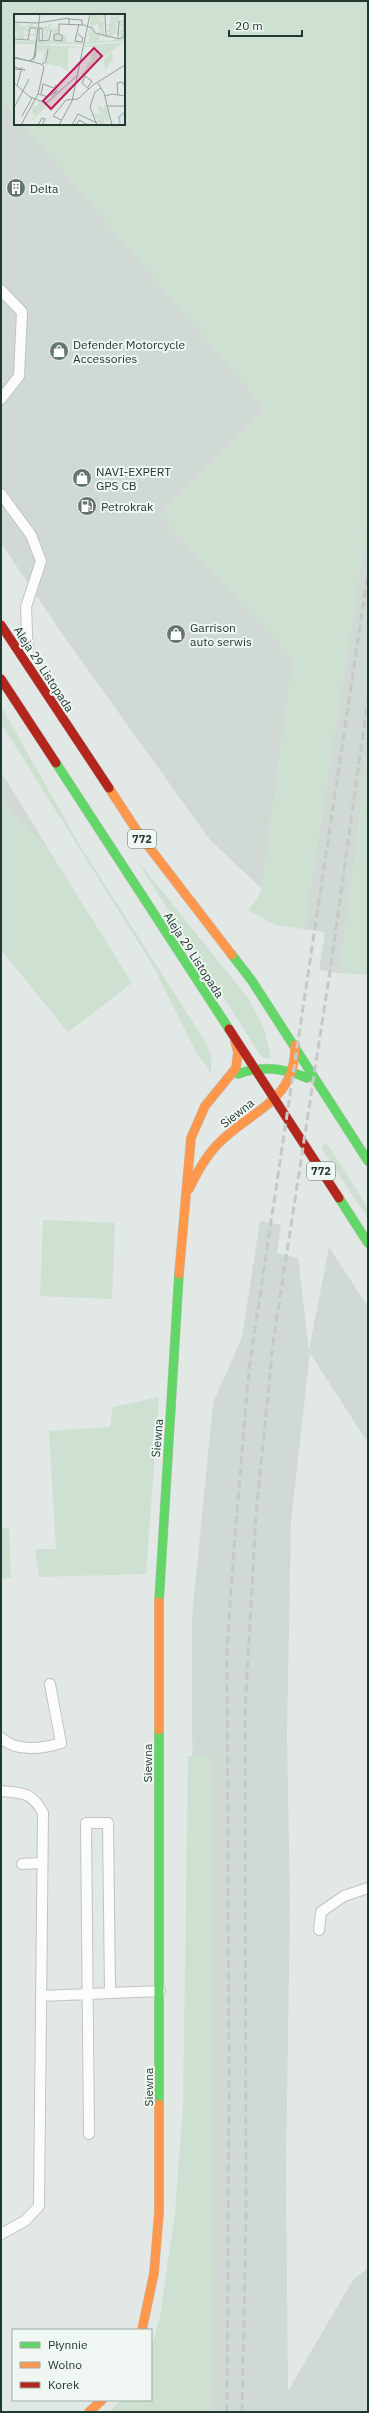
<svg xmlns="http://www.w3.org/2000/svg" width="369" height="2413" font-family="'IBM Plex Sans',sans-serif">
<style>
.built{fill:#d1d9d4}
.green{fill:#cde0d1}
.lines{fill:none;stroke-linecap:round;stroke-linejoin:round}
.lane-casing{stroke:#bfc4c2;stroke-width:12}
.fast-casing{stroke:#bec5c2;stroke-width:10}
.slow-casing{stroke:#bec5c2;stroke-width:10}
.jam-casing{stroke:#bec5c2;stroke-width:10}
.lane{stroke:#fbfcfb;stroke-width:10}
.fast{stroke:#63d668;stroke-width:9}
.slow{stroke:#ff974d;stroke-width:9}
.jam{stroke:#b3261e;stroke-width:9}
.rail{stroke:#c6c9c8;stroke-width:3;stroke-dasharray:8 4;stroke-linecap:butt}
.labels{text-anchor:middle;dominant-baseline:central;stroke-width:4;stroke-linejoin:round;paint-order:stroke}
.shield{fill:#f0f7f3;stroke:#60726a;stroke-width:1}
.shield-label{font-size:11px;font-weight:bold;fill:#223930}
.poi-label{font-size:12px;fill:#223930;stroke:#f0f7f3;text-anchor:start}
.street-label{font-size:12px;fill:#223930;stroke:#f0f7f3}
.inset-river{fill:none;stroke:#a6d1d3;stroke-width:2}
.inset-road{fill:none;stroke:#95a29d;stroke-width:1}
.view{fill:#c2185b;fill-opacity:0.15;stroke:#c2185b;stroke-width:2}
.inset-edge{fill:none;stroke:#223930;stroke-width:2}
</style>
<rect width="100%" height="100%" fill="#e2e8e5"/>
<path class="built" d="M 1,98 L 15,115 L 15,124 L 23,124 L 266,409 L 160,515 L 293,658 L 262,889 L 210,840 L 63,635 L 1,543 Z
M 368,519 L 368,752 L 340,973 L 319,970 L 325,932 L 304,929 Z
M 1,772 L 49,850 L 1,800 Z
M 260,1221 L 281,1225 L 277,1253 L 298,1258 L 309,1350 L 329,1247 L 368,1307 L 368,1443 L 310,1353 L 291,1521 L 287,1735 L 290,1903 L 286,2169 L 288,2391 L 353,2280 L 368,2268 L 368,2412 L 194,2412 L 192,1617 L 213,1403 L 242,1337 Z"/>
<path class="green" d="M 1,1 L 368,1 L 368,519 L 304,929 L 275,925 L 248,910 L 256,901 L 262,889 L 293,658 L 160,515 L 266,409 L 23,124 L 124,124 L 124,15 L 15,15 L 15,115 L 1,98 Z
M 1,706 L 79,844 L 205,1041 L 211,1055 L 211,1073 L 197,1054 L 153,966 L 1,723 Z
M 368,752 L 368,975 L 340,973 Z
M 1,800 L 49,850 L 132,983 L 68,1032 L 1,950 Z
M 136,859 L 248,998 L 264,1028 L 271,1058 L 263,1058 L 259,1053 Z
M 323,1144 L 328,1145 L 368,1208 L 368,1219 L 322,1149 Z
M 43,1220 L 115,1223 L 112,1299 L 40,1296 Z
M 159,1397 L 146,1574 L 39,1577 L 35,1549 L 56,1549 L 49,1431 L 110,1427 L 113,1407 Z
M 1,1528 L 9,1528 L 11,1578 L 1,1579 Z
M 188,1756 L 211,1756 L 214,2091 L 211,2412 L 109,2412 L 122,2400 L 151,2400 L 151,2349 L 160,2317 L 175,2213 L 183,2106 Z"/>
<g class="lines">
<defs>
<path id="lane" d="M 1,290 L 22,312 L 19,376 L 1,399
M 1,494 L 31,535 L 41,561 L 26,607 L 28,658
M 1,1738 C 17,1752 42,1749 61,1743 L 50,1684
M 1,1791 C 23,1793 32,1792 43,1813 L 39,2206 L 25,2221 L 1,2234
M 22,1864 L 42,1863
M 319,1930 L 321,1912 L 344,1896 L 368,1888
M 41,1996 L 160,1991
M 89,2134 L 86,1823 L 108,1823 L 110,1993"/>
<path id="fast" d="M 56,763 L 229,1029
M 232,955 L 252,981 L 368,1161
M 238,1074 C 262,1065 284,1068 307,1078
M 339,1198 L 368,1243
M 159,1602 L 179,1274
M 159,1730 L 159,2104"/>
<path id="slow" d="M 109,788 L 139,834 L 232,955
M 189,1189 C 197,1172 207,1154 221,1141 C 254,1109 296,1100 295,1045
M 179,1274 L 191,1138 L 205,1106 L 236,1068 L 238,1052 L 235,1041
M 159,1602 L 159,1730
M 142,2330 L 154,2273 L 159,2212 L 159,2104
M 89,2412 L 102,2400"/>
<path id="jam" d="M 1,625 L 109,788
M 1,679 L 56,763
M 229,1029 L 339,1198"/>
</defs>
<use href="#lane" class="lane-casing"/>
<use href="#fast" class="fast-casing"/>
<use href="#slow" class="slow-casing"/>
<use href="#jam" class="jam-casing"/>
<use href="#lane" class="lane"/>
<use href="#fast" class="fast"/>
<use href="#slow" class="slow"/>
<use href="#jam" class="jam"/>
<path class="rail" d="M 227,2412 L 229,2080 L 227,1648 L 234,1548 L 249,1369 L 368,573
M 242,2412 L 246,2218 L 245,1710 L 256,1515 L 273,1343 L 330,971 L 368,698"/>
</g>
<defs>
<symbol id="building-disc" viewBox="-11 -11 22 22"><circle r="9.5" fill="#65766f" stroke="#f0f7f3"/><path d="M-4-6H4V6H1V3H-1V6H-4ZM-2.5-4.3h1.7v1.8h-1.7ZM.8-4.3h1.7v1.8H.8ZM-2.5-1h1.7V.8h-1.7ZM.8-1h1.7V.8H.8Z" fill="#fff"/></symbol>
<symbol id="shop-disc" viewBox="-11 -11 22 22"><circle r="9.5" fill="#65766f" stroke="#f0f7f3"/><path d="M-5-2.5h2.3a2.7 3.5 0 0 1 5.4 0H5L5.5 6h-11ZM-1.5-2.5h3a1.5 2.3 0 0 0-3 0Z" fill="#fff"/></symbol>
<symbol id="fuel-disc" viewBox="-11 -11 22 22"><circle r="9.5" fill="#65766f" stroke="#f0f7f3"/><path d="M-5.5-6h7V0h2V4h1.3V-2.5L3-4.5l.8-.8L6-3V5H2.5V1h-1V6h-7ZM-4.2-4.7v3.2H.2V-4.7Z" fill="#fff"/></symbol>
</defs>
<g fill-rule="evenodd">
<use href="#building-disc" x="5" y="177" width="22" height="22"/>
<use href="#shop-disc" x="48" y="340" width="22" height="22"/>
<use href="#shop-disc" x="71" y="467" width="22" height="22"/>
<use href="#fuel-disc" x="76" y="495" width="22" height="22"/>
<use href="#shop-disc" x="165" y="623" width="22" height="22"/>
</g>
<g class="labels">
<g class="shield">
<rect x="128" y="830" width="28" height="18" rx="3"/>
<rect x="307" y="1162" width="28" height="18" rx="3"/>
</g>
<g class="shield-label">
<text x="142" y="839">772</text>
<text x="321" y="1171">772</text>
</g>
<g class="poi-label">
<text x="30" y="188">Delta</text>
<text x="73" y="344">Defender Motorcycle<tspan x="73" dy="14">Accessories</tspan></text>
<text x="96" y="471">NAVI-EXPERT<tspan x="96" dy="14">GPS CB</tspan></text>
<text x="101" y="506">Petrokrak</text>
<text x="190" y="627">Garrison<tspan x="190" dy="14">auto serwis</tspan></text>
</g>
<g class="street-label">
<text transform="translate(44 669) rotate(57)">Aleja 29 Listopada</text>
<text transform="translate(194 955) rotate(57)">Aleja 29 Listopada</text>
<text transform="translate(237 1113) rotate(-38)">Siewna</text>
<text transform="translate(157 1438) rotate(-85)">Siewna</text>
<text transform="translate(147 1763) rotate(-90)">Siewna</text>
<text transform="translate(148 2087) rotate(-90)">Siewna</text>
</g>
</g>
<g transform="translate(14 14)">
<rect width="111" height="111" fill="#e2e8e5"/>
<path d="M 78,0 L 90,0 L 84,1 L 83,7 L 85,3 L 87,2 L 90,2 L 89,5 L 87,2 L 86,8 L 89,9 L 90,4 L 90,21 L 84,19 L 87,15 L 84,15 L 84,9 L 79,12 L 81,18 L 76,10 ZM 102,0 L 108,2 L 105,5 L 109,6 L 109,22 L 107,23 L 105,18 L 109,13 L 106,13 L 107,8 L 103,10 L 103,5 L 102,11 L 104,15 L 100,17 L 104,17 L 104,21 L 99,19 L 100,23 L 92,21 L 97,18 L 92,18 L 96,13 L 93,10 L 96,9 L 97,1 L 101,3 ZM 4,8 L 9,13 L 19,9 L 19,13 L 22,14 L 23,10 L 22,14 L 11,13 L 11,15 L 15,14 L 15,18 L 10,17 L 10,21 L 20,20 L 23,10 L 22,30 L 0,30 L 0,26 L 14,28 L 15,23 L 16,26 L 20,26 L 21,22 L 17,21 L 10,22 L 10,26 L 0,23 L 4,19 L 0,18 L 0,11 ZM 25,9 L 25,13 L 33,12 L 34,14 L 34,10 L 43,10 L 38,10 L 37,15 L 43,13 L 44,22 L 52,20 L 52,28 L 69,28 L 68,30 L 23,30 L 24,22 L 24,27 L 27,27 L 24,25 L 26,14 L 24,21 ZM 27,14 L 30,14 L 32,18 L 29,25 L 33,25 L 35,16 L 38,16 L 39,26 L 26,26 ZM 76,14 L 79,19 L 86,21 L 85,27 L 89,27 L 90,23 L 86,21 L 97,24 L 90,24 L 90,27 L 105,26 L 111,22 L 111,27 L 71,30 L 71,27 L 75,28 L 75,19 L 72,26 ZM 108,29 L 67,61 L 72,54 L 73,48 L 77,48 L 78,33 L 71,33 L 71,31 ZM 23,31 L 67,33 L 68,31 L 68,33 L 54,34 L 54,58 L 45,51 L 41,53 L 41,51 L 32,50 L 32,51 L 31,52 L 34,46 L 32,35 L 32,44 L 28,49 L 31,35 L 23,39 L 21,48 L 17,47 ZM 98,38 L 99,45 L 91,57 L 90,46 L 68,64 ZM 47,77 L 19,106 L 18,106 L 21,101 L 18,100 L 19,92 L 24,92 L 24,87 L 33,89 ZM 85,90 L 89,96 L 90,91 L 93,91 L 96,102 L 94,107 L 97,107 L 93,108 L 91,105 L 90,109 L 97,111 L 84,111 L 83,106 L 88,105 L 82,105 L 80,100 L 86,100 L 90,103 L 84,95 Z" fill="#cde0d1" fill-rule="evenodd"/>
<path class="inset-river" d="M 106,111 L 105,103 L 111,98"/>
<path class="inset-road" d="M 91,0 L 92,22M 55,5 L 68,6 L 68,11M 0,8 L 23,9 L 55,4 L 55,10M 44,20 L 48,21 L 48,27 L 40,26 L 40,21 L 45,19 L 45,10 L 70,11 L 78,14 L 81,19 L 105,25 L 111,22M 64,20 L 69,24 L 68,28 L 61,27 L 65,10M 110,23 L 110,0M 104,24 L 105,7M 0,25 L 14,26 L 16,14 L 23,14M 28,27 L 29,15 L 25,14 L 25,27 L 35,26 L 37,16M 0,43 L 27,50 L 30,53 L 24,80 L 7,111M 0,44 L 15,47 L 20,44 L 26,0M 16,47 L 21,43 L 23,24M 28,50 L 32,48 L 34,35M 0,53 L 11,56 L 0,55M 0,69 L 16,83 L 32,89 L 63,62M 84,69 L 90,79 L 98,111M 3,72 L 8,53M 74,73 L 78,67 L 71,62 L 68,69 L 75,75M 24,80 L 34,83 L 42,74 L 41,71M 27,81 L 29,70 L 40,74M 104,81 L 103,69 L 108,68 L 111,72M 37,82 L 43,76 L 40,80M 91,82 L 98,80 L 111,82M 1,92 L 15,65M 94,92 L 111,92M 8,102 L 18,84M 47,106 L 39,102 L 52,86 L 64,85 L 79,71 L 111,51M 24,111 L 28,104 L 31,105 L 28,111M 45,111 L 58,87 L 76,0M 58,111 L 64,100 L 83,109M 62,111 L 65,106 L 74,111M 83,111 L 76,93 L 81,78 L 87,74"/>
<path class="view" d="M 80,34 L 88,42 L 37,95 L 29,87 Z"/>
<rect width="111" height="111" class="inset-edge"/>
</g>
<rect width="369" height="2413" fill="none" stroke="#223930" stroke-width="4"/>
<rect x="12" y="2329" width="140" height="72" fill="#f0f7f3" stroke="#9eaba5"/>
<rect x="20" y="2342" width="20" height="6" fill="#63d668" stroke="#9eaba5"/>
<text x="48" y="2349" font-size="12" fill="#223930">Płynnie</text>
<rect x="20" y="2362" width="20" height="6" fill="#ff974d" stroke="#9eaba5"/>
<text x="48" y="2369" font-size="12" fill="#223930">Wolno</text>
<rect x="20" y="2382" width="20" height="6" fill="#b3261e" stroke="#9eaba5"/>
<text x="48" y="2389" font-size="12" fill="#223930">Korek</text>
<path d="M229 30v6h73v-6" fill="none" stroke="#223930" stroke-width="2"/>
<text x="235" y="30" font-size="12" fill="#223930" stroke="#f0f7f3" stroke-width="3" paint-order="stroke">20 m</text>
</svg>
